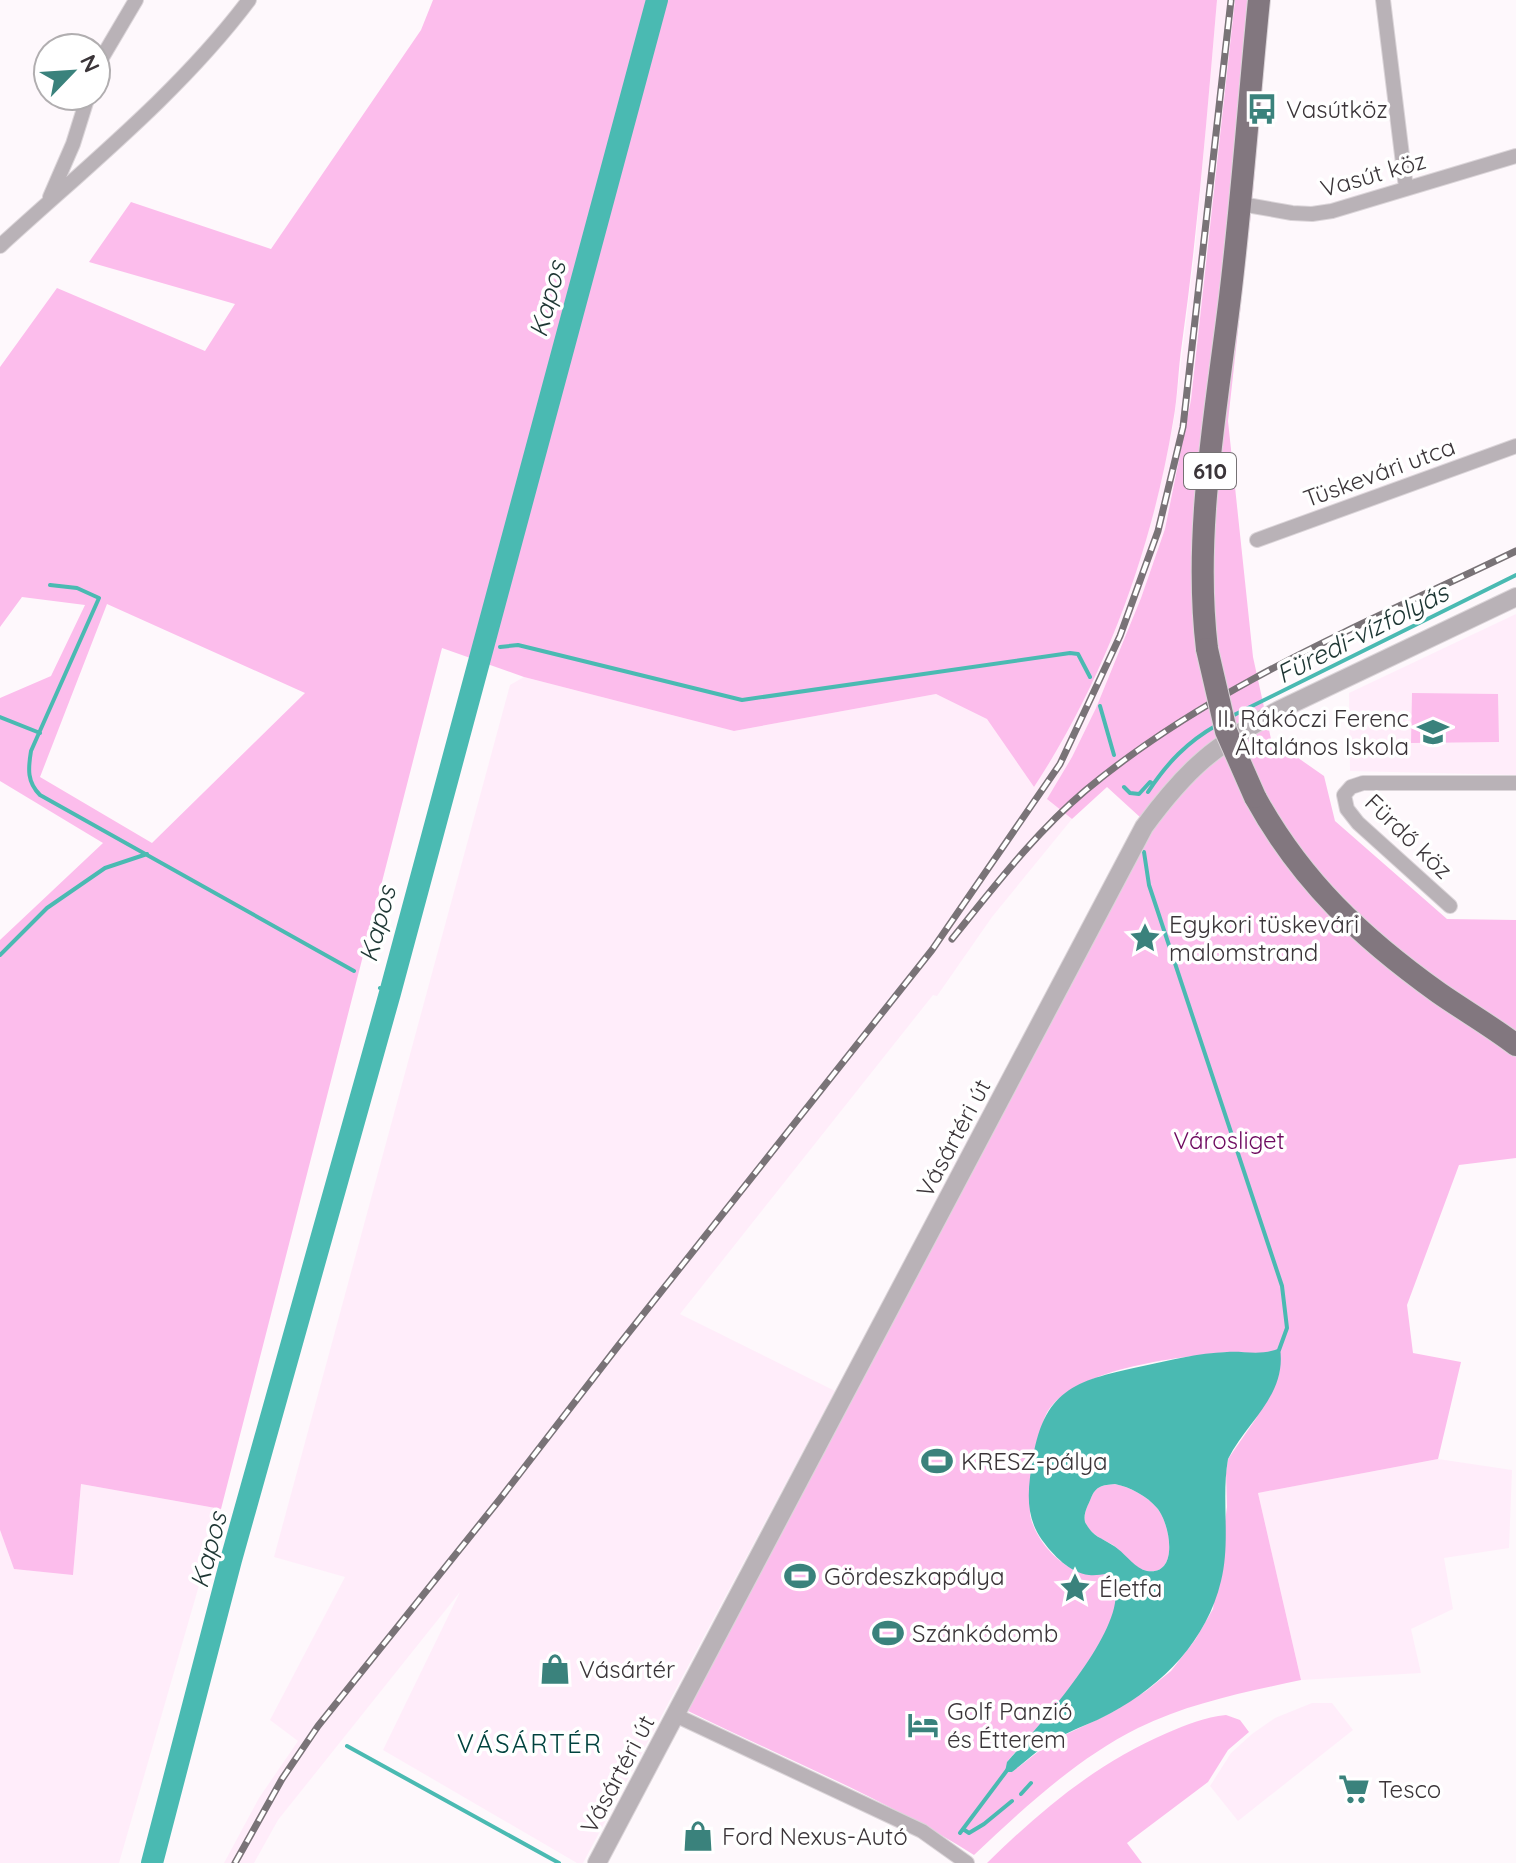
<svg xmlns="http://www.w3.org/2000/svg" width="1516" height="1863" font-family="Quicksand,sans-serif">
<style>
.built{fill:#ffedfa}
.green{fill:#fcbdec;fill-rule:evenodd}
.water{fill:#4abab2;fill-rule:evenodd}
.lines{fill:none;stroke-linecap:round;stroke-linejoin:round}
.stream{stroke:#4abab2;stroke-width:4}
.river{stroke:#4abab2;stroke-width:22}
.minor-casing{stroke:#dbd5d9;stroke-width:16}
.tertiary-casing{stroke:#dbd5d9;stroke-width:20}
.primary-casing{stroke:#dbd5d9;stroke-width:24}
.minor{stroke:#b9b2b7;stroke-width:14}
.tertiary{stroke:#b9b2b7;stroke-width:18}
.primary{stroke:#82777f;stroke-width:22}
.rail-casing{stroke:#797377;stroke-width:7}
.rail{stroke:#fff;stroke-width:4;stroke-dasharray:12;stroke-linecap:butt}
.primary-bridge-casing{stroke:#dbd5d9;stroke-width:24;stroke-linecap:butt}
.primary-bridge{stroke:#82777f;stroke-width:22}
.labels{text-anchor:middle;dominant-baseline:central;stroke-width:7;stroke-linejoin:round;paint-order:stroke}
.shield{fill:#fff;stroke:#767274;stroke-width:2}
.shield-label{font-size:22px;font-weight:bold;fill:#3b3539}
.poi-label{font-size:24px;fill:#3b3539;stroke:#fff;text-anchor:start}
.street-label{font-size:24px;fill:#3b3539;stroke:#fff}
.park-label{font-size:24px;fill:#6e095f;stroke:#fff}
.water-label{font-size:26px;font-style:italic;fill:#1d3633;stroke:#fff}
.neighbourhood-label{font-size:26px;letter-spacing:2px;fill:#00423e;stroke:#fff}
</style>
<rect width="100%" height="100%" fill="#fef8fc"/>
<path class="built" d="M 1217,0 L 1235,0 L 1191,400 L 1165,529 L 1141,598 L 1096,708 L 1072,757 L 1048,798 L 1072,819 L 992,917 L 937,996 L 933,995 L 680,1314 L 835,1391 L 583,1863 L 577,1863 L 383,1750 L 460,1592 L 278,1820 L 254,1863 L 224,1863 L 259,1798 L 298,1741 L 270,1720 L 345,1577 L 274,1557 L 510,685 L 524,677 L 734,731 L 936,694 L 987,718 L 1034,787 L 1082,703 L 1123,608 L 1141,557 L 1160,487 L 1174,420 L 1195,249 Z
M 1516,614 L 1516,775 L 1350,771 L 1349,693 Z
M 1438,1459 L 1512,1470 L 1509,1548 L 1444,1558 L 1453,1609 L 1411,1629 L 1421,1673 L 1301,1680 L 1258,1493 Z
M 81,1484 L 221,1509 L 119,1863 L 0,1863 L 0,1530 L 14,1569 L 73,1574 Z
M 1312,1703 L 1332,1703 L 1353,1730 L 1238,1821 L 1210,1786 L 1231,1753 L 1252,1734 L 1275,1718 Z"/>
<path class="green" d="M 433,0 L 1217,0 C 1207,115 1198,229 1182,343 C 1178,369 1178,396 1173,422 C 1152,549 1105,679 1034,787 L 987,719 L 936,694 L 734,731 L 524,677 L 442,648 L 221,1509 L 81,1484 L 73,1575 L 14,1569 L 0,1530 L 0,940 L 103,843 L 0,781 L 0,698 L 51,676 L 85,605 L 22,597 L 0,627 L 0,367 L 57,288 L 205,351 L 235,304 L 89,262 L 131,202 L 271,249 L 421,30 ZM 107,604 L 305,693 L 152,843 L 40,777 Z
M 1235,0 L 1270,0 L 1252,204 L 1228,421 L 1253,657 L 1271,739 L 1324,776 L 1335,821 L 1447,919 L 1516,920 L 1516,1158 L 1459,1165 L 1407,1305 L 1413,1353 L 1461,1362 L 1438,1459 L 1258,1493 L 1301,1680 C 1245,1692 1189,1703 1138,1728 C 1076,1759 1024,1808 974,1855 C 884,1798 784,1758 688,1711 L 1153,829 L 1107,787 L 1072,819 L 1047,799 L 1072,757 L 1096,708 L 1141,598 L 1165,529 L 1191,400 ZM 1228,1352 L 1267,1354 L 1257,1417 L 1228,1459 L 1226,1473 L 1227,1507 L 1213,1609 L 1195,1640 L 1171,1671 L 1146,1691 L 1111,1713 L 1052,1741 L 1012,1772 L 1007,1762 C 1041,1722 1118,1644 1117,1590 C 1116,1565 1087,1577 1073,1569 C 1054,1560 1037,1539 1031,1519 C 1027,1504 1035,1480 1038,1465 C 1040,1450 1039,1430 1045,1417 C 1066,1368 1181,1357 1228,1352 Z
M 1412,693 L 1498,694 L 1499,742 L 1411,743 Z
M 1115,1484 C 1130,1487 1147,1496 1157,1508 C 1170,1523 1180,1576 1147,1571 C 1134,1569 1123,1552 1113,1545 C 1106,1541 1097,1537 1092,1532 C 1090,1531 1086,1524 1085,1522 C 1083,1513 1088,1506 1091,1498 C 1096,1486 1102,1485 1115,1484 Z
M 1226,1715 L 1240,1720 L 1249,1732 L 1228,1750 L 1208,1782 L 1127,1843 L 1142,1863 L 987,1863 C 1041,1810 1097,1763 1167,1733 C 1186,1725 1205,1717 1226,1715 Z"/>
<path class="water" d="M 1280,1348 C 1287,1395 1248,1420 1228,1459 C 1221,1499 1231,1541 1221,1581 C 1207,1640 1163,1685 1111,1713 C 1093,1723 1073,1729 1056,1739 C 1040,1748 1026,1761 1012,1772 L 1005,1772 L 1007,1762 C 1032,1733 1148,1610 1107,1574 C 1101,1574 1096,1576 1089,1575 C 1070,1573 1053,1555 1042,1540 C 1024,1515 1028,1487 1033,1458 C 1045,1386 1080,1380 1143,1366 C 1171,1360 1198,1353 1227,1352 C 1246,1351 1262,1356 1280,1348 ZM 1115,1484 C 1130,1487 1147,1496 1157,1508 C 1170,1523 1180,1576 1147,1571 C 1136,1569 1126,1555 1118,1549 C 1110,1542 1099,1539 1092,1532 C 1090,1530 1086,1524 1085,1522 C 1083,1513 1088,1506 1091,1498 C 1096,1486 1102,1485 1115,1484 Z"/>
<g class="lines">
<path class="stream" d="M 50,585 L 77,588 L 99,598 L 31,751 C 28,769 27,782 40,795 L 354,971
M 482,647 L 489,648
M 500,647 L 518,645 L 742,700 L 1070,653 L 1078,654 L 1090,677
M 1100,706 L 1114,755
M 1232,716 L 1516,575
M 0,717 L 40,733
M 1124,787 L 1130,793 L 1139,794 L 1150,782 L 1153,784
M 1148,792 C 1167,763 1187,742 1217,725
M 1144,852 L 1149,885 L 1282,1286 L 1287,1328 L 1279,1350
M 0,955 L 47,908 L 105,868 L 147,854
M 380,988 L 390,993
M 347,1746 L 559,1863
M 1021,1794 L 1031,1783
M 963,1829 L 969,1833 L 984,1824 L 1012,1801
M 960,1833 L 1008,1769"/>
<path class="river" d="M 152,1863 L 231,1560 L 390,993 L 657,0"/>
<defs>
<path id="minor" d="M 1383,0 L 1406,188
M 96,72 L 100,61 L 136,0
M 50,197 L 73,144 L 88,96
M 1241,204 L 1292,213 L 1312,214 L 1332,211 L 1516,156
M 0,246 C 85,168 180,92 249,0
M 1257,540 L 1516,446
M 1450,906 L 1358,823 L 1347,809 L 1344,795 L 1351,787 L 1363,783 L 1516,783
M 675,1715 L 922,1831 L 967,1863"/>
<path id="tertiary" d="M 597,1863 L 1144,827 C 1188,767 1214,746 1279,710 L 1516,597"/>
<path id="primary" d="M 1207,649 C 1193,533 1216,413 1230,297 C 1242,198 1249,99 1259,0
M 1255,797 C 1301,881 1362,938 1439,993 C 1465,1011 1491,1026 1516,1045"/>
</defs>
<use href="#minor" class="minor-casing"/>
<use href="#tertiary" class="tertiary-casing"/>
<use href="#primary" class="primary-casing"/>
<use href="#minor" class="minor"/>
<use href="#tertiary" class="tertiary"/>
<use href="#primary" class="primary"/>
<defs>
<path id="rail" d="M 952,939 C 994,887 1035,833 1086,790 C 1212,685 1369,622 1516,551
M 235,1863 L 282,1779 L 318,1726 L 500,1499 L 618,1346 L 932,950 L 1060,764 L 1120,636 L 1158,531 L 1183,427 L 1231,0"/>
</defs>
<use href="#rail" class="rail-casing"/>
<use href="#rail" class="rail"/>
<defs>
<path id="primary-bridge" d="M 1207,649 L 1226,731 L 1255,797"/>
</defs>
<use href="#primary-bridge" class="primary-bridge-casing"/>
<use href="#primary-bridge" class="primary-bridge"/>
</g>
<defs>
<symbol id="bus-bare" viewBox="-9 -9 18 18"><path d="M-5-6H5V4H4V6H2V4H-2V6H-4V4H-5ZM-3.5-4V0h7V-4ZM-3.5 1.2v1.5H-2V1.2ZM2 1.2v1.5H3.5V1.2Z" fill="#3a827c" stroke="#fff" stroke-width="2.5" paint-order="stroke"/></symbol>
<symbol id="school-bare" viewBox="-9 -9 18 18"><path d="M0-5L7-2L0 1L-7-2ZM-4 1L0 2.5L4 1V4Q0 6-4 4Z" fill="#3a827c" stroke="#fff" stroke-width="2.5" paint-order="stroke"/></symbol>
<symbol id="sight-bare" viewBox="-9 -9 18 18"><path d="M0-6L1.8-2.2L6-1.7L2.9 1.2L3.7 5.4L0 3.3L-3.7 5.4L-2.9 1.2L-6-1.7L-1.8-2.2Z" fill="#3a827c" stroke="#fff" stroke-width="2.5" paint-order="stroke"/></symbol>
<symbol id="stadium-bare" viewBox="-9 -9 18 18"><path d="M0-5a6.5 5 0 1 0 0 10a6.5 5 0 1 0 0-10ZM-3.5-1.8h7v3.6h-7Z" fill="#3a827c" stroke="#fff" stroke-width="2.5" paint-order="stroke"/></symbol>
<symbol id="shop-bare" viewBox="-9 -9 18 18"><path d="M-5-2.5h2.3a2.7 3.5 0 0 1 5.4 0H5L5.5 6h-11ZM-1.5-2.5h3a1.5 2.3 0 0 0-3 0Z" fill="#3a827c" stroke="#fff" stroke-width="2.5" paint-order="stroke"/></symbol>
<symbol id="hotel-bare" viewBox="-9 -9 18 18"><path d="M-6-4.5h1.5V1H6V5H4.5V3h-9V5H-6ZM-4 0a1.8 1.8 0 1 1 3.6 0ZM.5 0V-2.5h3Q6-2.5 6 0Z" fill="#3a827c" stroke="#fff" stroke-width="2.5" paint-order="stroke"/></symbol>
<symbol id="supermarket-bare" viewBox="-9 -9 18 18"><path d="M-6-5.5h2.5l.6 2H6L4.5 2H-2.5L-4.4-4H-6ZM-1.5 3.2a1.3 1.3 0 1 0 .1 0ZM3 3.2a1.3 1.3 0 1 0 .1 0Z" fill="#3a827c" stroke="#fff" stroke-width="2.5" paint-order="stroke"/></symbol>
</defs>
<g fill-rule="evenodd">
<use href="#bus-bare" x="1240" y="87" width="44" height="44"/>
<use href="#school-bare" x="1411" y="710" width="44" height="44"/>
<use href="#sight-bare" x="1123" y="916" width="44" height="44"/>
<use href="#stadium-bare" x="915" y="1439" width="44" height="44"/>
<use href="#stadium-bare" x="778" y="1554" width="44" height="44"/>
<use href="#sight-bare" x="1053" y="1566" width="44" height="44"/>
<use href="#stadium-bare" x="866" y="1611" width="44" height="44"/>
<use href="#shop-bare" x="533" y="1647" width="44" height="44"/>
<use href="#hotel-bare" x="901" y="1703" width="44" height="44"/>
<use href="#supermarket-bare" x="1332" y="1767" width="44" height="44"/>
<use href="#shop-bare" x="676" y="1814" width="44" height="44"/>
</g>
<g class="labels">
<rect class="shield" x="1184" y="453" width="52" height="36" rx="6"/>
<g class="shield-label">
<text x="1210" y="471">610</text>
</g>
<g class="poi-label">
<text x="1286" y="109">Vasútköz</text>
<text x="1409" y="718" text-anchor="end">II. Rákóczi Ferenc<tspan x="1409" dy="28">Általános Iskola</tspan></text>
<text x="1169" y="924">Egykori tüskevári<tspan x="1169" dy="28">malomstrand</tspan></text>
<text x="961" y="1461">KRESZ-pálya</text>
<text x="824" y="1576">Gördeszkapálya</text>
<text x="1099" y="1588">Életfa</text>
<text x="912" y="1633">Szánkódomb</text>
<text x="579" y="1669">Vásártér</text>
<text x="947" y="1711">Golf Panzió<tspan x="947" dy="28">és Étterem</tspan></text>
<text x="1378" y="1789">Tesco</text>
<text x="722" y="1836">Ford Nexus-Autó</text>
</g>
<g class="street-label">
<text transform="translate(1373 174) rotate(-16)">Vasút köz</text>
<text transform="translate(1379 472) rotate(-20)">Tüskevári utca</text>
<text transform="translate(1409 836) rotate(44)">Fürdő köz</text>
<text transform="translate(953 1138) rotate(-62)">Vásártéri út</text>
<text transform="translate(617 1774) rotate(-62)">Vásártéri út</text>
</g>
<g class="park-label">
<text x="1229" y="1140">Városliget</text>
</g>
<g class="water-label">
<text transform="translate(547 299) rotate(-75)">Kapos</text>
<text transform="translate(1362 633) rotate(-27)">Füredi-vízfolyás</text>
<text transform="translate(377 924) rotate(-75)">Kapos</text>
<text transform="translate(208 1550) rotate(-75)">Kapos</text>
</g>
<g class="neighbourhood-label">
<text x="530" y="1743">VÁSÁRTÉR</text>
</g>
</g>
<g transform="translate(72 72) rotate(65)"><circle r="38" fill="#ffffff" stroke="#b1aeb0" stroke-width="2"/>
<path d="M0-6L14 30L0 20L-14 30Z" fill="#3a827c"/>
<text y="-12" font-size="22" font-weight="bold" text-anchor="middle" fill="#3b3539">N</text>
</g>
</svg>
